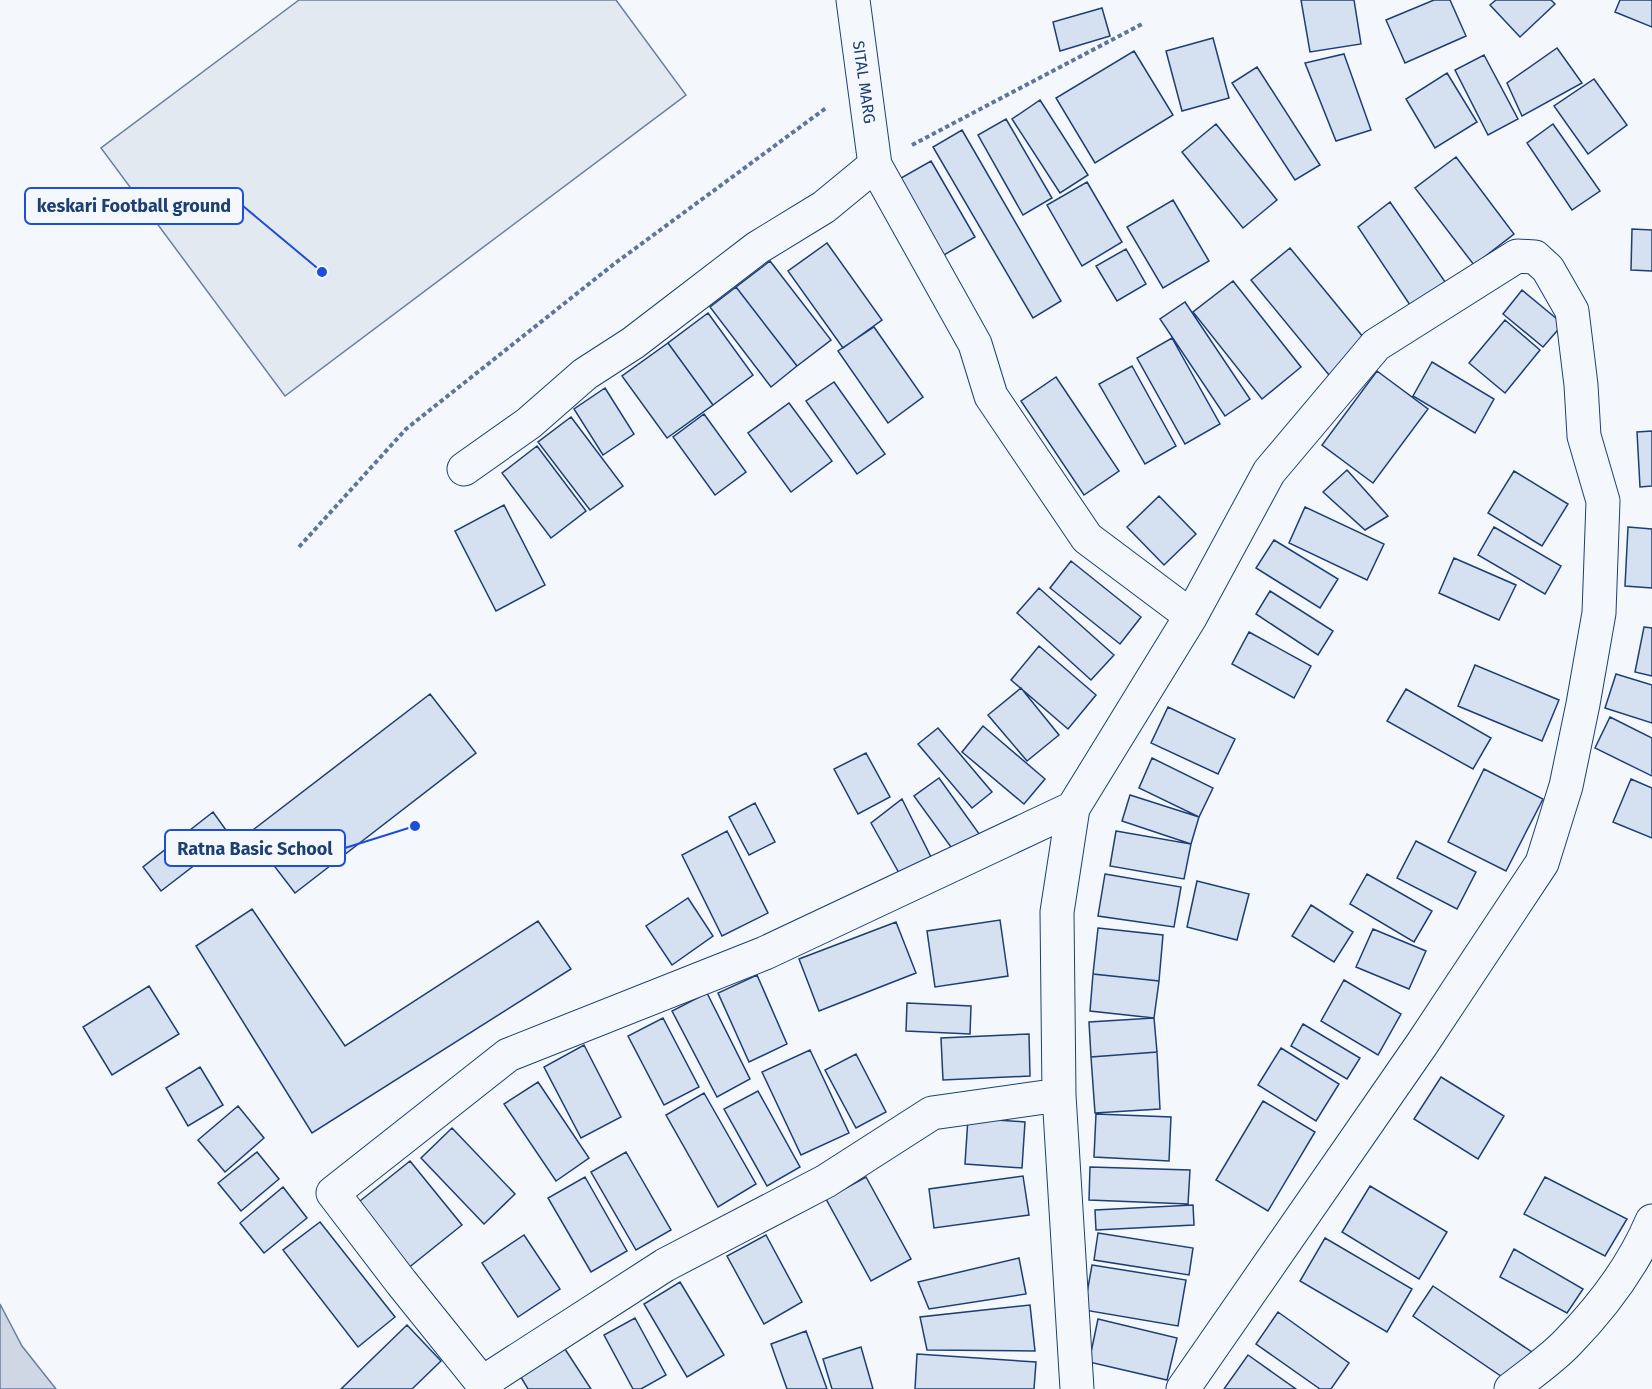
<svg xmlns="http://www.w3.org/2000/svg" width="1652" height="1389" font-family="'Fira Sans',sans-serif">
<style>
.green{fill:#e3e9f0;stroke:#687fa3;stroke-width:1.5}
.water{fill:#cfd7e4;stroke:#687fa3;stroke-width:1.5}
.building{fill:#d5e0f0;stroke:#1d3f73;stroke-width:1.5}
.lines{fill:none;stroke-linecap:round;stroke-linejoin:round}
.minor-casing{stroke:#1d3f73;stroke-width:35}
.path{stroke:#5e769c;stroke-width:4;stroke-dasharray:4.5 3;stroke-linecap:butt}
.minor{stroke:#f4f7fb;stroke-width:33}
.labels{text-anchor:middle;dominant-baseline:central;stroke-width:4.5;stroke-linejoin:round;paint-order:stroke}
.street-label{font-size:16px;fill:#1d3f73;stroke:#f4f7fb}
.leader{fill:none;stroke:#1d4ed8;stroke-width:2}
.callout-dot{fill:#1d4ed8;stroke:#f4f7fb;stroke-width:2}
.callout{fill:#f4f7fb;stroke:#1d4ed8;stroke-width:2}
.callout-label{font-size:18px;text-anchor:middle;font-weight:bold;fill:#1d3f73}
</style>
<rect width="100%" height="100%" fill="#f4f7fb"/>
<path class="green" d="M 299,0 L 616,0 L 686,95 L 285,396 L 101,148 Z"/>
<path class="water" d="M 0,1304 L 22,1346 L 56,1389 L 0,1389 Z"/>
<path class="building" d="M 1301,0 L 1354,0 L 1361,44 L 1310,52 Z
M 1434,0 L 1450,0 L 1466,36 L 1405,63 L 1386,20 Z
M 1496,0 L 1551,0 L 1555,4 L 1520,37 L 1490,5 Z
M 1620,0 L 1652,0 L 1652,27 L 1615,12 Z
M 1102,8 L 1110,36 L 1060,51 L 1053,22 Z
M 1213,38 L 1229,98 L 1182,111 L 1166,51 Z
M 1557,48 L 1582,83 L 1522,116 L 1507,83 Z
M 1134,51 L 1173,115 L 1095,163 L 1056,98 Z
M 1344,54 L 1371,130 L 1336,141 L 1305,63 Z
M 1484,55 L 1518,119 L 1488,135 L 1455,70 Z
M 1257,67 L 1320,165 L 1295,180 L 1232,83 Z
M 1447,73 L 1477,122 L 1435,148 L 1406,99 Z
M 1594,79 L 1627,125 L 1588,154 L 1554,106 Z
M 1040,100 L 1088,175 L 1060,193 L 1012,119 Z
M 1006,119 L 1052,198 L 1023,215 L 978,135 Z
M 1216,124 L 1277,200 L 1243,228 L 1182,152 Z
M 1553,124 L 1600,191 L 1572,210 L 1527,143 Z
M 962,130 L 1061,301 L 1033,318 L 933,147 Z
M 1456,157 L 1514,234 L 1474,265 L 1415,188 Z
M 931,161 L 975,237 L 937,259 L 894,182 Z
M 1087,182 L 1122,242 L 1082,266 L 1047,205 Z
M 1173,200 L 1209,261 L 1163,288 L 1127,227 Z
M 1390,202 L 1450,289 L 1414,311 L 1358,227 Z
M 1632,229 L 1652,230 L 1652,271 L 1631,270 Z
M 827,243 L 882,320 L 843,348 L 788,271 Z
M 1290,248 L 1368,343 L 1329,375 L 1251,280 Z
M 1126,249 L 1146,284 L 1117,301 L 1096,266 Z
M 770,261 L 831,340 L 797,366 L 736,287 Z
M 1233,281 L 1301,367 L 1262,399 L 1193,312 Z
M 736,287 L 797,366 L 771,387 L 710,307 Z
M 1522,290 L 1563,324 L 1543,347 L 1503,314 Z
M 1185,302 L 1250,399 L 1225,416 L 1160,319 Z
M 708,313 L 753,375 L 713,405 L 668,343 Z
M 1505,320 L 1540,350 L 1505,393 L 1469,363 Z
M 874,327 L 923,397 L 888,423 L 838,351 Z
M 1172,338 L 1220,424 L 1185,444 L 1137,358 Z
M 668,343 L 713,405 L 667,438 L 622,376 Z
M 1432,362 L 1494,399 L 1475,433 L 1413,396 Z
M 1132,366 L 1176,446 L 1145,464 L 1099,384 Z
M 1377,371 L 1428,409 L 1373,483 L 1322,445 Z
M 1056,377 L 1119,471 L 1084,495 L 1021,401 Z
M 834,382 L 885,454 L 857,474 L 806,401 Z
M 605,388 L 634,434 L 603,455 L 574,409 Z
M 789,403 L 832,461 L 791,492 L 748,433 Z
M 704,414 L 746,472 L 715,495 L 673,437 Z
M 571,417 L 623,486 L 590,510 L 538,442 Z
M 1652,431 L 1652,486 L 1640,487 L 1637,432 Z
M 537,446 L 586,511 L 551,538 L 502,473 Z
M 1347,470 L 1388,516 L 1365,530 L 1323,492 Z
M 1514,471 L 1568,504 L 1542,546 L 1488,513 Z
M 1159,496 L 1196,534 L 1164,565 L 1127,527 Z
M 504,505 L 545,585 L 496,611 L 455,531 Z
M 1305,507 L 1384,544 L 1367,580 L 1289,543 Z
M 1494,527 L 1561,566 L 1545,594 L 1478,555 Z
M 1628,527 L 1652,529 L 1652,588 L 1625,586 Z
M 1274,540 L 1338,579 L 1320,608 L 1256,568 Z
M 1454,558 L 1516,585 L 1499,620 L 1439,593 Z
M 1071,561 L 1141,617 L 1120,644 L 1050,588 Z
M 1039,588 L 1114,655 L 1091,680 L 1017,613 Z
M 1270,591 L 1333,631 L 1318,655 L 1256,614 Z
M 1644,627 L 1652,628 L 1652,676 L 1635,672 Z
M 1249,632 L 1311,666 L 1294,698 L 1232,664 Z
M 1039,646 L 1096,695 L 1068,729 L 1011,680 Z
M 1475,665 L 1559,700 L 1542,741 L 1458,706 Z
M 1616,674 L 1652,685 L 1652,723 L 1605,708 Z
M 1021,688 L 1059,735 L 1027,761 L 988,715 Z
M 1406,689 L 1491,738 L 1473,769 L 1387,721 Z
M 430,694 L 476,753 L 295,893 L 249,833 Z
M 1168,707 L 1235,739 L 1218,774 L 1151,743 Z
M 1610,717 L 1652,738 L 1652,776 L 1595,748 Z
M 983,726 L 1045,779 L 1024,804 L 962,752 Z
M 938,728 L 992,792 L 972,808 L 918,744 Z
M 866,753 L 890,797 L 858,814 L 834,769 Z
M 1152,758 L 1213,788 L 1199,817 L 1139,788 Z
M 1484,769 L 1543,799 L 1506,871 L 1448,842 Z
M 939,778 L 980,835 L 956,854 L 914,796 Z
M 1631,779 L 1652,788 L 1652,838 L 1613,822 Z
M 1130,795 L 1199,817 L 1191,844 L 1122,821 Z
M 902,799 L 934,863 L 903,880 L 871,823 Z
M 755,803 L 775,842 L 749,855 L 729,817 Z
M 213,812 L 231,837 L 161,891 L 143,867 Z
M 727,831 L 768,913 L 722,936 L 682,855 Z
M 1116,831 L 1191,844 L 1184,879 L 1110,866 Z
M 1416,841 L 1476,872 L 1457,909 L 1397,878 Z
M 1105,874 L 1181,887 L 1174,927 L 1098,916 Z
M 1367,874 L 1432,911 L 1414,942 L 1350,904 Z
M 1197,881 L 1249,894 L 1237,940 L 1187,927 Z
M 688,898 L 713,936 L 672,965 L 646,926 Z
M 1311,905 L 1353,932 L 1334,962 L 1292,936 Z
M 252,909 L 345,1046 L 538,921 L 571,969 L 312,1133 L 196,946 Z
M 1000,920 L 1008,976 L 935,987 L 927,931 Z
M 896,922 L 916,973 L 819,1011 L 799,959 Z
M 1098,928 L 1163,935 L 1159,981 L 1093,974 Z
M 1373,929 L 1426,951 L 1409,989 L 1356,967 Z
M 1093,974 L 1159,981 L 1154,1018 L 1090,1011 Z
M 757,975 L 787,1044 L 749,1062 L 718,993 Z
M 1344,980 L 1401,1014 L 1378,1055 L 1321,1021 Z
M 149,986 L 179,1034 L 112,1075 L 83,1027 Z
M 707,993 L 750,1079 L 717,1097 L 672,1011 Z
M 907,1003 L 971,1006 L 970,1034 L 906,1031 Z
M 663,1018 L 699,1087 L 664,1105 L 628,1036 Z
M 1154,1018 L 1157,1052 L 1091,1057 L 1089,1022 Z
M 1303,1024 L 1360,1058 L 1347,1079 L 1291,1046 Z
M 1029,1034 L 1030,1076 L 943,1080 L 941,1038 Z
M 584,1045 L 621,1117 L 581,1138 L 544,1067 Z
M 1281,1048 L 1339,1084 L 1316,1121 L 1258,1085 Z
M 810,1050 L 849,1133 L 801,1155 L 762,1072 Z
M 1157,1052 L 1160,1109 L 1095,1113 L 1091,1057 Z
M 856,1054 L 886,1112 L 856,1128 L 825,1070 Z
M 200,1067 L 223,1105 L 188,1126 L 166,1088 Z
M 1441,1077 L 1504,1116 L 1478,1159 L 1414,1119 Z
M 538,1082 L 589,1158 L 556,1181 L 504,1104 Z
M 758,1091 L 800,1167 L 767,1186 L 724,1109 Z
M 704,1093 L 756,1184 L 718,1207 L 666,1115 Z
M 1263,1101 L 1315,1132 L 1268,1211 L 1216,1180 Z
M 238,1106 L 264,1138 L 225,1172 L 198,1140 Z
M 1096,1114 L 1171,1117 L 1169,1161 L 1094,1157 Z
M 968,1118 L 1025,1122 L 1022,1168 L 965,1164 Z
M 452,1128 L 515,1194 L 484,1224 L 421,1158 Z
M 257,1152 L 279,1179 L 241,1211 L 218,1183 Z
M 626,1152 L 671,1230 L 636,1250 L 591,1172 Z
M 410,1161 L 462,1225 L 407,1269 L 355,1205 Z
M 1090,1167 L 1190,1170 L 1188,1204 L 1089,1200 Z
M 1023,1176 L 1029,1215 L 934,1228 L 929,1189 Z
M 585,1177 L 627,1251 L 591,1272 L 548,1198 Z
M 866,1177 L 911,1259 L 871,1281 L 826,1199 Z
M 1545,1177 L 1627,1219 L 1605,1256 L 1524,1214 Z
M 1370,1186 L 1447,1232 L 1419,1279 L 1342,1232 Z
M 283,1187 L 307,1218 L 264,1253 L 240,1223 Z
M 1193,1205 L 1194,1225 L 1096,1230 L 1095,1210 Z
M 320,1222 L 395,1317 L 358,1347 L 283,1250 Z
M 1098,1233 L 1193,1248 L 1189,1275 L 1094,1260 Z
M 524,1235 L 560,1289 L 518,1317 L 482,1263 Z
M 766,1235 L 802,1302 L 764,1324 L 727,1256 Z
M 1325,1238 L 1412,1289 L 1387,1332 L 1300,1281 Z
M 1514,1249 L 1583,1289 L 1567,1313 L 1500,1277 Z
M 1019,1258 L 1026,1294 L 929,1309 L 918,1282 Z
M 1092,1265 L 1186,1280 L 1178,1326 L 1084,1310 Z
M 680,1282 L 724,1355 L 687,1377 L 644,1304 Z
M 1433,1286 L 1532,1352 L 1511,1383 L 1413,1316 Z
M 1030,1305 L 1035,1351 L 927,1350 L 920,1317 Z
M 1278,1312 L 1349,1363 L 1331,1389 L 1320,1389 L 1256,1344 Z
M 635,1318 L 666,1375 L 641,1389 L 633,1389 L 604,1335 Z
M 1098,1319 L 1177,1338 L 1167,1380 L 1089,1362 Z
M 407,1325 L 441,1361 L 412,1389 L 341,1389 Z
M 806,1331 L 827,1389 L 787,1389 L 771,1344 Z
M 563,1346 L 591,1389 L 528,1389 L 519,1374 Z
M 861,1347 L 873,1389 L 832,1389 L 823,1359 Z
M 917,1354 L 1036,1362 L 1034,1389 L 915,1389 Z
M 1248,1355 L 1296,1389 L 1224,1389 Z"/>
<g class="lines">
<defs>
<path id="minor" d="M 853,0 L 875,165 L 975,344 L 991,396 L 1087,538 L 1191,616
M 464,469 L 529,423 L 585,374 L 633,343 L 757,248 L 824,207 L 875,165
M 482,1383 L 665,1265 L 826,1181 L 932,1113 L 1059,1095
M 487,1389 L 401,1282 L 333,1193 L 508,1055 L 765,953 L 1073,808
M 1077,1389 L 1059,1095 L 1057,912 L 1073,808 L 1191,616 L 1269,472 L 1376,345 L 1517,256 L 1535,257 L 1548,269 L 1572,311 L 1581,385 L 1584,436 L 1603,501 L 1599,613 L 1583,704 L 1566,786 L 1542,863 L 1422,1044 L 1183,1389
M 1511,1389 C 1530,1374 1552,1359 1568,1342 C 1602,1307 1633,1266 1652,1221"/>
</defs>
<use href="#minor" class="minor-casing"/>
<path class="path" d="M 912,145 L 1142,24
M 299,547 L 406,429 L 614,264 L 826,108 L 827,109"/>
<use href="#minor" class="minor"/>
</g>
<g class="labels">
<g class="street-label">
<text transform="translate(864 82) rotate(82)">SITAL MARG</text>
</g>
</g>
<path class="leader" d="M322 272L243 206M415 826L345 848"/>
<g class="callout-dot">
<circle cx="322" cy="272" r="6"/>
<circle cx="415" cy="826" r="6"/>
</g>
<g class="callout">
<rect x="25" y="188" width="218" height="36" rx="6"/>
<rect x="165" y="830" width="180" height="36" rx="6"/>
</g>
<g class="callout-label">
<text x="134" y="212">keskari Football ground</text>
<text x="255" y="855">Ratna Basic School</text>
</g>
</svg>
